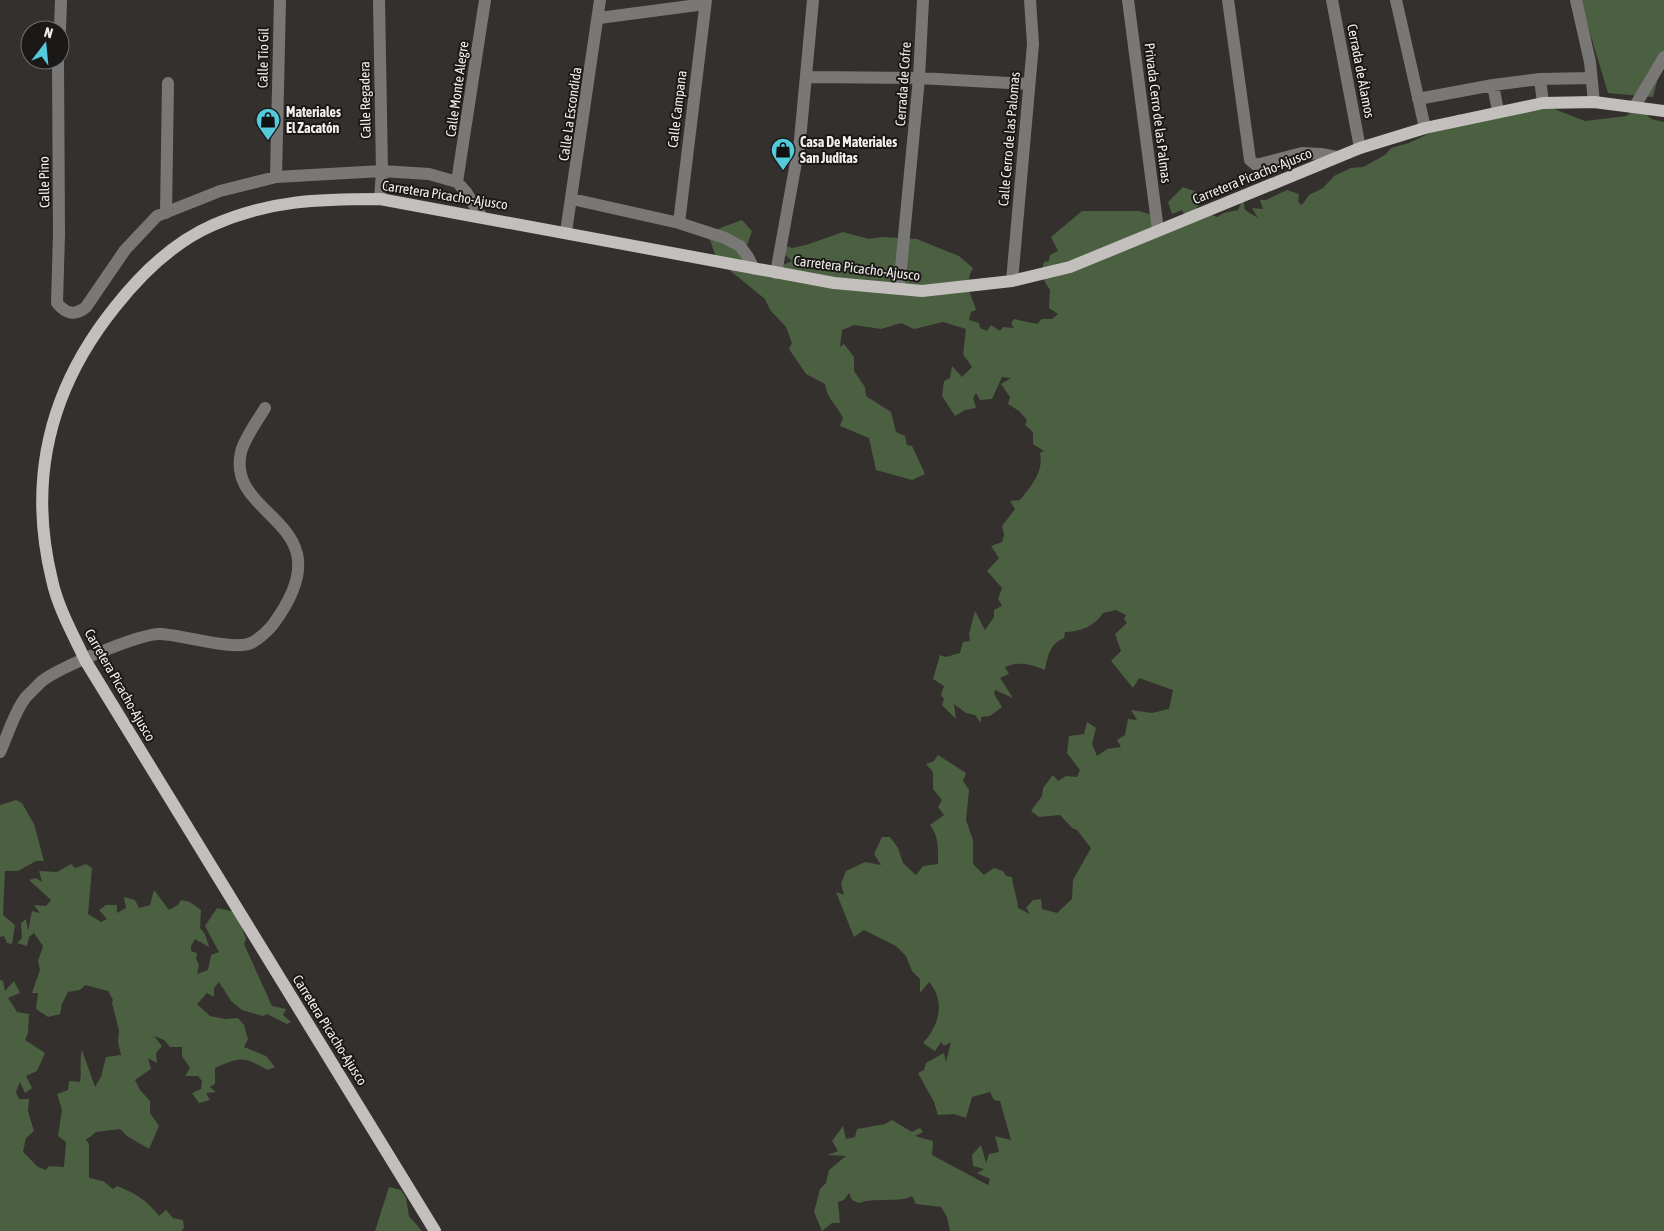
<svg xmlns="http://www.w3.org/2000/svg" width="1664" height="1231" font-family="'Asap Condensed',sans-serif">
<style>
.green{fill:#4b5f41}
.lines{fill:none;stroke-linecap:round;stroke-linejoin:round}
.minor{stroke:#7a7877;stroke-width:12}
.major{stroke:#c2bfbc;stroke-width:12}
.labels{text-anchor:middle;dominant-baseline:central;stroke-width:4;stroke-linejoin:round;paint-order:stroke}
.street-label{font-size:14px;fill:#f1eeec;stroke:#1a1918}
.poi-label{font-size:14px;font-weight:bold;fill:#f1eeec;stroke:#1a1918;text-anchor:start}
</style>
<rect width="100%" height="100%" fill="#34302e"/>
<path class="green" d="M 1580,0 L 1664,0 L 1664,55 L 1653,97 L 1608,93 Z
M 1639,107 L 1651,119 L 1664,122 L 1664,1231 L 950,1231 L 947,1217 L 941,1207 L 916,1204 L 912,1196 C 902,1203 875,1197 859,1203 L 852,1200 L 849,1193 L 844,1200 L 838,1202 L 840,1223 L 832,1223 L 822,1231 L 814,1212 L 820,1189 L 826,1183 L 829,1170 L 846,1156 L 827,1155 L 838,1151 L 832,1141 L 843,1126 L 846,1139 L 855,1137 L 857,1129 L 885,1124 L 892,1120 L 912,1132 L 920,1128 L 923,1132 L 915,1136 L 933,1141 L 932,1155 L 988,1185 L 990,1179 L 977,1173 L 984,1169 L 973,1166 L 972,1155 L 981,1145 L 986,1163 L 989,1154 L 999,1152 L 995,1136 L 1011,1140 L 1000,1101 L 994,1100 L 990,1092 L 972,1097 L 966,1118 L 954,1114 L 938,1115 L 934,1102 L 918,1073 L 924,1070 L 926,1063 L 944,1053 L 946,1062 L 951,1042 L 944,1046 L 941,1042 L 935,1051 L 923,1043 C 939,1026 946,1001 929,982 L 920,993 L 920,979 L 912,971 L 906,956 L 896,946 L 864,930 L 854,937 L 836,892 L 844,895 L 841,884 L 846,871 L 865,862 L 881,865 L 874,854 L 882,837 L 890,837 L 898,848 L 903,863 L 916,875 L 923,866 L 938,864 C 938,850 939,836 930,825 L 944,815 L 938,807 L 942,800 L 933,789 L 933,772 L 926,764 L 934,761 L 938,755 L 966,773 L 963,781 L 969,790 L 966,820 L 973,840 L 973,864 L 984,875 L 994,868 L 1003,871 L 1006,876 L 1012,877 C 1013,888 1017,896 1018,908 L 1030,914 L 1026,908 L 1033,900 L 1041,899 L 1042,909 L 1057,913 L 1072,899 L 1073,880 L 1091,848 L 1077,830 L 1072,828 L 1060,815 L 1039,817 L 1031,811 L 1042,796 L 1043,788 L 1053,775 L 1058,781 L 1066,776 L 1077,777 L 1080,770 L 1067,753 L 1069,736 L 1084,734 L 1087,722 L 1096,728 L 1092,744 L 1097,756 L 1107,749 L 1121,747 L 1117,740 L 1125,735 L 1128,719 L 1137,720 L 1131,710 L 1152,713 L 1169,709 L 1173,690 L 1139,678 L 1133,688 L 1111,661 L 1121,651 L 1115,634 L 1127,623 L 1124,619 L 1126,615 L 1116,610 L 1103,613 C 1095,626 1080,632 1065,632 L 1064,638 C 1050,644 1048,655 1045,670 C 1031,664 1019,661 1005,667 L 1009,674 L 1000,678 L 1013,698 L 995,690 L 994,694 L 1002,707 L 990,716 L 981,717 L 981,723 L 975,715 L 966,713 L 954,704 L 956,719 L 942,705 L 944,699 L 941,695 L 944,686 L 933,679 L 940,655 L 946,657 L 960,653 L 963,642 L 970,641 L 969,634 L 975,611 L 985,630 L 994,617 L 994,610 L 1002,606 L 998,599 L 1002,588 L 987,571 L 999,558 L 991,546 L 1002,542 L 1004,535 L 1002,526 L 1015,509 L 1010,501 L 1020,500 C 1031,486 1044,472 1040,453 L 1044,451 L 1033,444 L 1033,432 L 1025,425 L 1027,420 L 1019,411 L 1008,404 L 1010,397 L 1001,384 L 1011,378 L 1002,377 L 992,399 L 980,400 L 976,393 L 973,398 L 976,408 L 965,410 L 955,416 L 942,396 L 944,381 L 950,378 L 952,366 L 962,377 L 972,367 L 963,354 L 966,329 L 943,322 L 914,329 L 901,323 L 881,329 L 854,325 L 842,330 L 840,347 L 844,344 L 854,357 L 854,371 L 865,387 L 866,396 L 891,412 L 896,432 L 905,436 L 907,445 L 912,446 L 925,474 L 912,480 L 876,470 L 869,438 L 840,426 L 843,418 C 837,405 827,399 825,384 L 806,374 L 789,349 L 792,343 L 786,327 L 770,310 L 765,299 L 717,260 L 709,237 L 720,228 L 742,220 L 752,231 L 743,257 L 758,265 L 775,268 L 792,261 L 781,251 L 783,245 L 792,248 L 806,245 L 843,232 L 869,239 L 881,237 L 917,239 L 959,256 L 973,268 C 963,286 971,293 976,310 L 971,312 L 969,320 L 979,323 L 980,328 L 987,331 L 991,325 L 1000,331 L 1003,327 L 1014,328 L 1011,323 L 1014,319 L 1037,324 L 1042,319 L 1052,319 L 1058,314 L 1049,308 L 1050,290 C 1043,279 1040,275 1044,262 L 1049,261 L 1050,255 L 1058,251 L 1051,237 L 1082,211 L 1139,211 L 1152,215 L 1164,226 L 1186,218 L 1182,210 L 1172,214 L 1168,202 L 1183,187 L 1197,192 L 1207,199 L 1196,208 L 1217,217 L 1224,213 L 1238,210 L 1243,198 L 1245,210 L 1258,218 L 1252,208 L 1263,209 L 1260,200 L 1266,200 L 1287,190 L 1299,194 L 1298,202 L 1302,205 L 1309,195 L 1323,188 L 1334,176 L 1351,168 L 1363,167 L 1385,155 L 1391,148 L 1409,143 L 1444,126 L 1458,114 L 1467,117 L 1508,109 L 1554,109 L 1585,121 L 1626,116 Z
M 16,800 L 22,803 L 34,824 L 44,861 L 36,861 L 18,871 L 5,871 L 3,915 L 15,925 L 12,944 L 7,943 L 4,936 L 0,937 L 0,805 Z
M 71,864 L 75,868 L 86,864 L 92,868 L 88,914 L 101,922 L 107,919 L 99,910 L 106,905 L 117,905 L 117,913 L 126,908 L 124,897 L 135,900 L 139,908 L 150,905 L 154,890 L 169,910 L 178,905 L 181,900 L 190,902 L 201,910 L 200,928 L 205,934 L 209,947 L 195,939 L 191,946 L 191,951 L 197,953 L 196,959 L 199,965 L 197,974 L 208,970 L 211,955 L 219,952 L 205,926 L 217,908 L 236,912 L 246,939 L 244,944 L 272,1006 L 286,1009 L 283,1015 L 291,1022 L 287,1024 L 267,1014 L 263,1016 L 242,1010 L 231,1001 L 219,982 L 214,988 L 214,997 L 207,993 L 197,1004 L 210,1016 L 225,1019 L 238,1018 L 244,1025 L 248,1039 L 244,1047 L 266,1056 L 275,1067 L 268,1070 C 242,1056 241,1057 215,1068 L 215,1084 L 210,1087 L 216,1092 L 206,1093 L 210,1100 L 199,1103 L 192,1093 L 201,1089 L 202,1081 L 198,1076 L 185,1076 L 190,1068 L 182,1056 L 182,1047 L 170,1047 L 164,1040 L 154,1036 L 162,1046 L 156,1053 L 157,1063 L 148,1058 L 151,1069 L 135,1080 L 140,1090 L 150,1101 L 150,1113 L 159,1126 L 149,1149 L 127,1136 L 120,1129 L 96,1132 L 86,1140 L 89,1144 L 89,1178 L 103,1181 L 113,1189 L 117,1186 C 135,1193 148,1201 159,1216 L 166,1210 L 173,1218 L 183,1220 L 184,1228 L 181,1231 L 0,1231 L 0,980 L 3,981 L 5,991 L 14,981 L 20,993 L 8,998 L 17,1012 L 29,1014 L 28,1033 L 25,1040 L 45,1053 L 37,1071 L 26,1076 L 32,1088 L 25,1093 L 20,1082 L 16,1092 L 19,1099 L 29,1099 L 28,1111 L 34,1131 L 26,1138 L 23,1152 L 38,1167 L 46,1170 L 49,1166 L 64,1167 L 66,1142 L 58,1136 L 62,1110 L 57,1094 L 68,1090 L 69,1081 L 80,1082 C 82,1071 79,1062 82,1050 L 95,1087 L 101,1077 L 106,1057 L 121,1055 L 118,1042 L 119,1030 L 112,1003 L 113,1000 L 108,991 L 85,985 L 80,990 L 68,992 L 62,1004 L 60,1014 L 48,1017 L 36,1009 L 38,993 L 32,993 L 40,970 L 38,961 L 43,946 L 34,933 L 29,937 L 27,946 L 17,943 L 22,938 L 21,923 L 26,919 L 28,931 L 32,911 L 40,913 L 34,905 L 46,906 L 51,900 L 29,880 L 36,878 L 42,882 L 39,871 L 57,872 Z
M 389,1187 L 401,1190 L 406,1198 L 409,1216 L 422,1231 L 375,1231 Z"/>
<g class="lines">
<path class="minor" d="M 379,0 L 382,171 L 380,199
M 1128,0 L 1158,230
M 1228,0 L 1250,160 L 1256,165 L 1302,153 L 1321,154 L 1337,157
M 1332,0 L 1360,148
M 1396,0 L 1425,128
M 1576,0 L 1590,62 L 1594,102
M 599,18 L 705,4
M 60,30 L 61,0
M 58,60 L 59,234 L 57,303 C 66,314 75,316 86,307 L 125,250 L 157,216 L 220,191 L 276,177 L 382,171 L 429,174 L 457,182 L 466,192 L 481,216
M 806,77 L 919,78 L 1029,84
M 1540,79 L 1543,103
M 1493,85 L 1498,111
M 1418,99 L 1493,85 L 1540,79 L 1591,78
M 1635,106 L 1664,57
M 276,177 L 280,0
M 457,182 L 485,0
M 572,199 L 679,223 L 725,238 L 740,246 L 748,257 L 754,269
M 166,213 L 168,83
M 679,223 L 706,0
M 566,232 L 600,0
M 776,273 L 800,140 L 813,0
M 1012,281 L 1033,44 L 1030,0
M 899,289 L 919,78 L 923,0
M 0,752 C 8,735 14,712 26,697 C 31,692 37,686 42,681 C 59,668 140,633 161,634 C 183,635 234,651 251,643 C 258,640 270,629 274,623 C 349,520 225,520 241,452 C 244,439 258,420 265,408"/>
<path class="major" d="M 435,1231 L 85,660 C 73,634 58,608 52,580 C 27,478 50,388 115,307 C 141,274 174,242 213,225 C 270,200 319,199 380,199 L 834,283 L 922,291 L 1012,281 L 1070,267 L 1360,148 L 1425,128 L 1543,103 L 1594,102 L 1664,111"/>
</g>
<defs>
<symbol id="shop-pin" viewBox="-11 -11 22 30"><path d="M0 17L-7.5 6A9.5 9.5 0 1 1 7.5 6Z" fill="#53cbdb" stroke="#1a1918"/><path d="M-5-2.5h2.3a2.7 3.5 0 0 1 5.4 0H5L5.5 6h-11ZM-1.5-2.5h3a1.5 2.3 0 0 0-3 0Z" fill="#111"/></symbol>
</defs>
<g fill-rule="evenodd">
<use href="#shop-pin" x="254" y="106" width="28" height="38"/>
<use href="#shop-pin" x="769" y="136" width="28" height="38"/>
</g>
<g class="labels">
<g class="street-label">
<text transform="translate(263 58) rotate(-89)">Calle Tío Gil</text>
<text transform="translate(1361 71) rotate(79)">Cerrada de Álamos</text>
<text transform="translate(903 84) rotate(-86)">Cerrada de Cofre</text>
<text transform="translate(457 89) rotate(-82)">Calle Monte Alegre</text>
<text transform="translate(365 100) rotate(-91)">Calle Regadera</text>
<text transform="translate(677 109) rotate(-83)">Calle Campana</text>
<text transform="translate(1158 113) rotate(83)">Privada Cerro de las Palmas</text>
<text transform="translate(570 114) rotate(-82)">Calle La Escondida</text>
<text transform="translate(1009 139) rotate(-85)">Calle Cerro de las Palomas</text>
<text transform="translate(1252 176) rotate(-22)">Carretera Picacho-Ajusco</text>
<text transform="translate(44 182) rotate(-91)">Calle Pino</text>
<text transform="translate(445 195) rotate(9)">Carretera Picacho-Ajusco</text>
<text transform="translate(857 268) rotate(7)">Carretera Picacho-Ajusco</text>
<text transform="translate(120 685) rotate(60)">Carretera Picacho-Ajusco</text>
<text transform="translate(330 1030) rotate(58)">Carretera Picacho-Ajusco</text>
</g>
<g class="poi-label">
<text x="286" y="112">Materiales<tspan x="286" dy="16">El Zacatón</tspan></text>
<text x="800" y="142">Casa De Materiales<tspan x="800" dy="16">San Juditas</tspan></text>
</g>
</g>
<g transform="translate(45 45) rotate(16)"><circle r="24" fill="#1a1918" stroke="#706e6d"/>
<path d="M0-4L9 19L0 12L-9 19Z" fill="#53cbdb"/>
<text y="-8" font-size="14" font-weight="bold" text-anchor="middle" fill="#f1eeec">N</text>
</g>
</svg>
